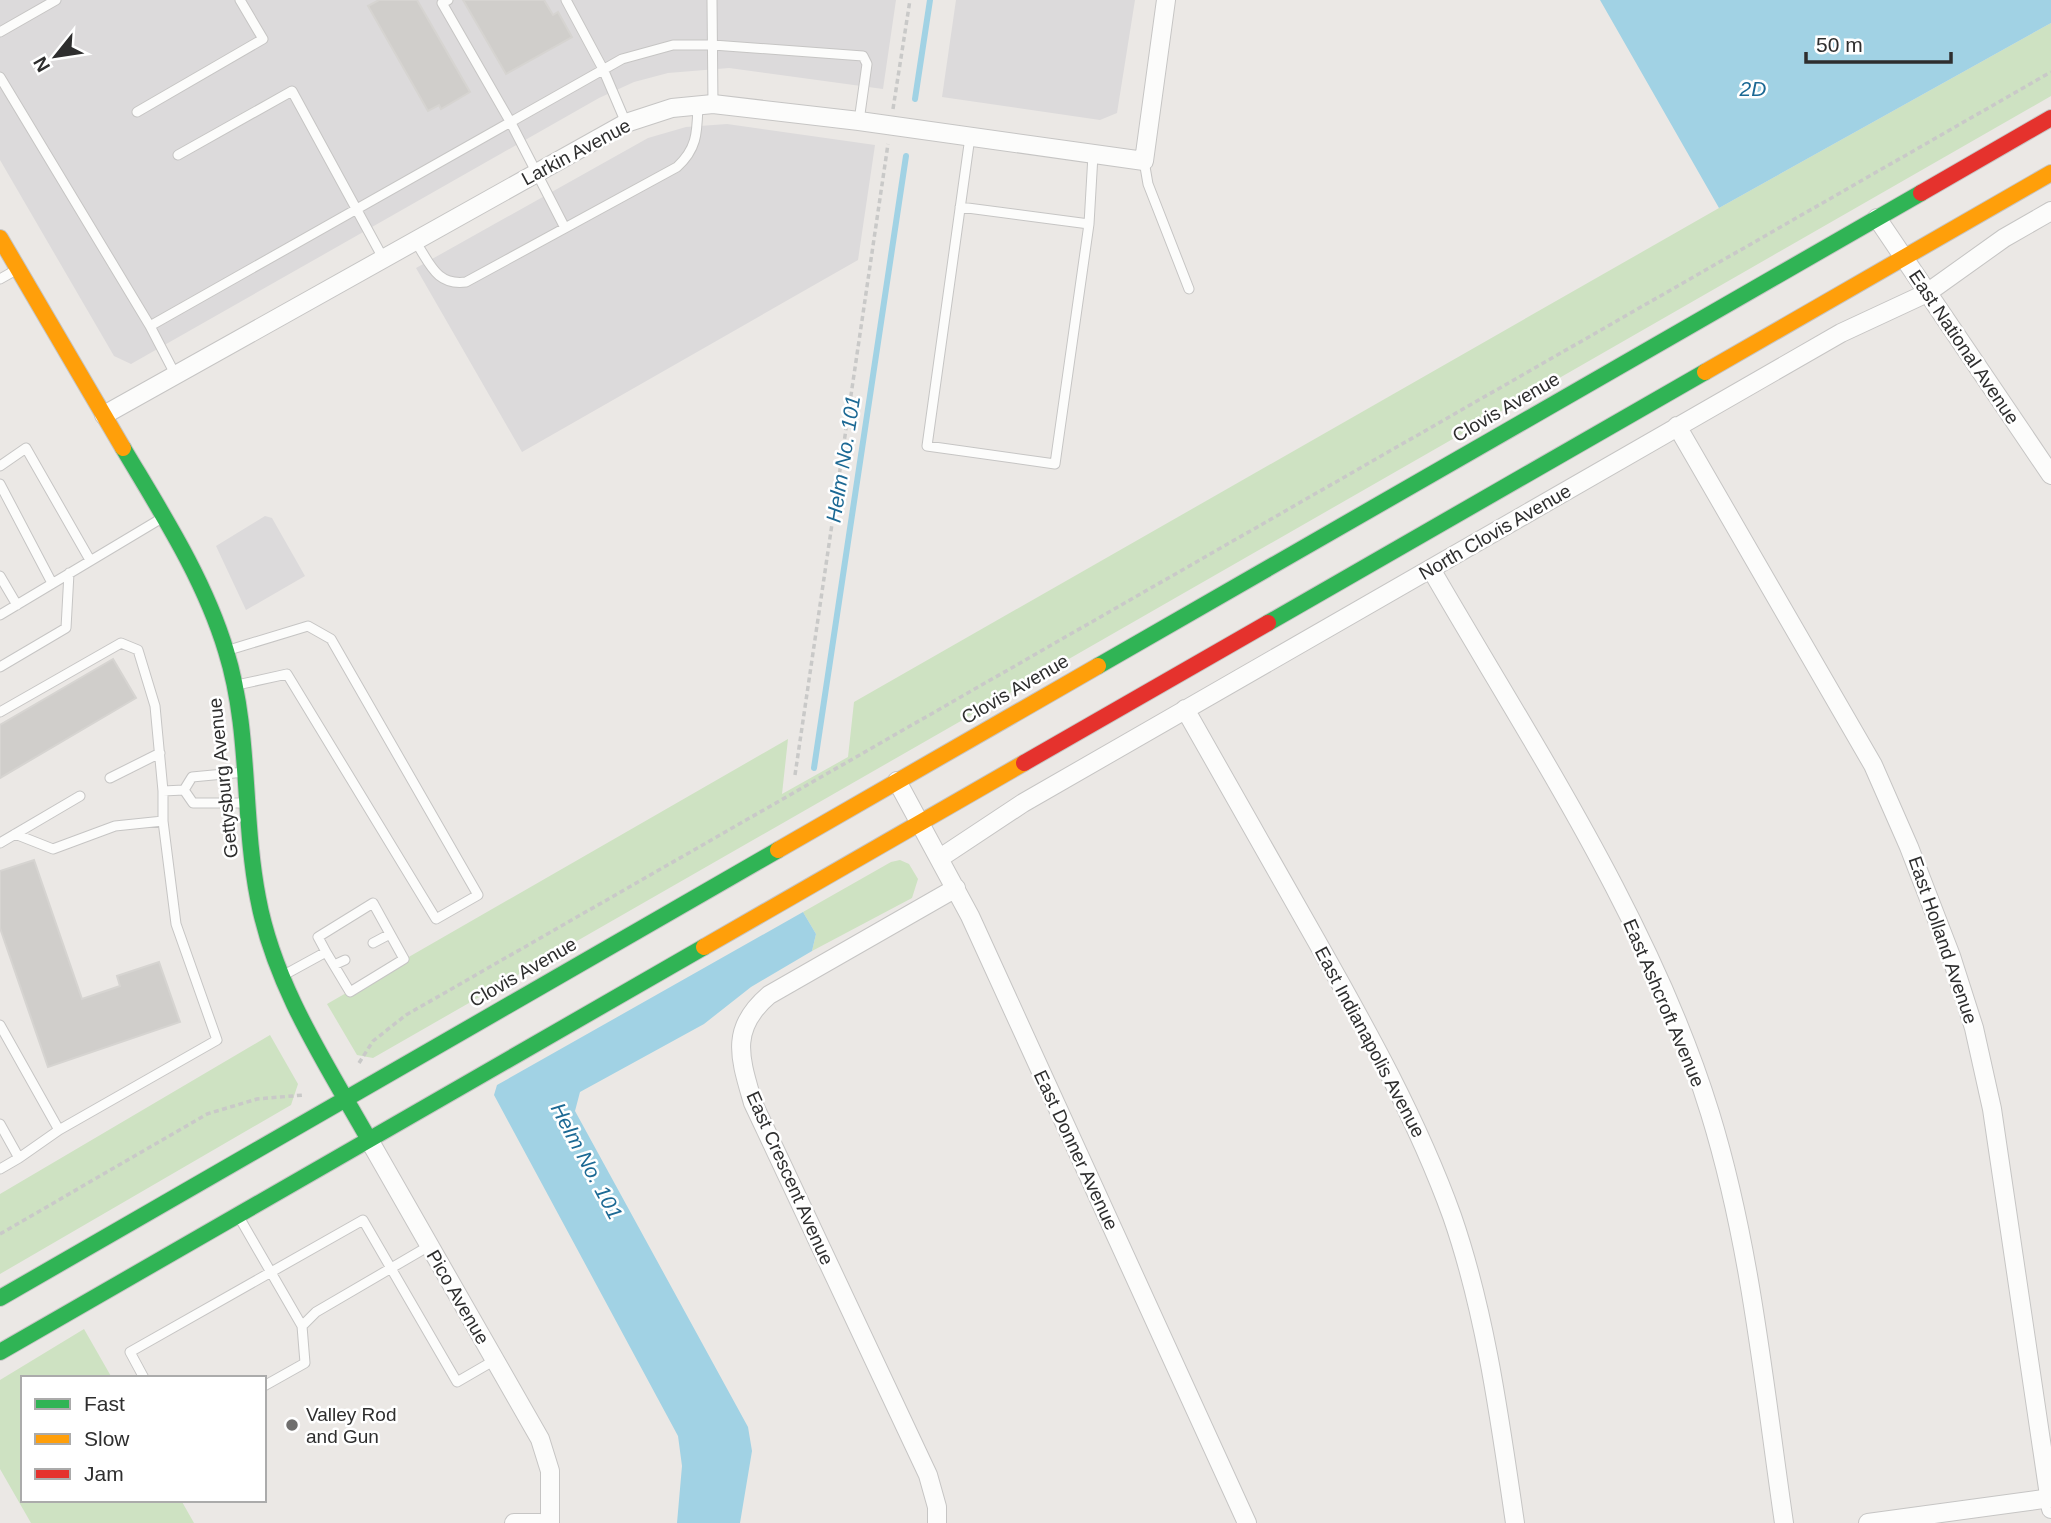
<svg xmlns="http://www.w3.org/2000/svg" width="2051" height="1523" font-family="Arial,sans-serif">
<style>
.industrial{fill:#dcdadb}
.green{fill:#cee2c2}
.water{fill:#a1d2e4}
.lines{fill:none;stroke-linecap:round;stroke-linejoin:round}
.stream{stroke:#a1d2e4;stroke-width:6}
.building{fill:#d0cecb;stroke:#d6d4d1;stroke-width:2}
.lane-casing{stroke:#c6c5c4;stroke-width:11}
.street-casing{stroke:#c6c5c4;stroke-width:20}
.fast-casing{stroke:#c6c5c4;stroke-width:18}
.slow-casing{stroke:#c6c5c4;stroke-width:18}
.jam-casing{stroke:#c6c5c4;stroke-width:18}
.path{stroke:#c9c9c8;stroke-width:3.5;stroke-dasharray:5 3.5;stroke-linecap:butt}
.lane{stroke:#fcfcfb;stroke-width:9}
.street{stroke:#fcfcfb;stroke-width:18}
.fast{stroke:#30b455;stroke-width:16}
.slow{stroke:#ff9f0a;stroke-width:16}
.jam{stroke:#e5322d;stroke-width:16}
.poi-dot{fill:#706f6e;stroke:#fff;stroke-width:2.5}
.labels{text-anchor:middle;dominant-baseline:central;stroke-width:5;stroke-linejoin:round;paint-order:stroke}
.street-label{font-size:19px;fill:#2e2e2e;stroke:#fff}
.poi-label{font-size:19px;fill:#2e2e2e;stroke:#fff;text-anchor:start}
.water-label{font-size:21px;font-style:italic;fill:#1c6994;stroke:#fff}
</style>
<rect width="100%" height="100%" fill="#ebe8e5"/>
<path class="industrial" d="M 0,0 L 896,0 L 883,89 L 729,68 L 668,73 L 634,82 L 599,98 L 131,364 L 114,356 L 0,160 Z
M 956,0 L 1135,0 L 1117,113 L 1100,120 L 942,97 Z
M 727,124 L 875,145 L 858,260 L 522,452 L 416,268 L 648,138 L 686,127 Z
M 265,516 L 272,518 L 305,576 L 246,610 L 216,546 Z"/>
<path class="green" d="M 2051,23 L 2051,96 L 373,1058 L 357,1055 L 327,1004 L 788,739 L 782,794 L 848,757 L 854,702 L 1719,208 Z
M 900,860 L 909,864 L 918,879 L 912,898 L 812,951 L 816,934 L 803,912 L 891,862 Z
M 270,1035 L 298,1084 L 291,1105 L 0,1274 L 0,1194 Z
M 84,1329 L 112,1378 L 23,1378 L 23,1500 L 181,1500 L 194,1523 L 31,1523 L 0,1469 L 0,1380 Z"/>
<path class="water" d="M 1600,0 L 2051,0 L 2051,23 L 1719,208 Z
M 803,912 L 816,934 L 812,951 L 751,987 L 704,1024 L 580,1092 L 575,1111 L 748,1427 L 752,1451 L 740,1523 L 677,1523 L 682,1466 L 678,1436 L 494,1095 L 497,1085 Z"/>
<g class="lines">
<path class="stream" d="M 915,99 L 930,0
M 814,768 L 906,156"/>
</g>
<path class="building" d="M 379,0 L 417,0 L 470,92 L 441,109 L 439,105 L 428,111 L 368,6 Z
M 463,0 L 544,0 L 553,15 L 558,12 L 572,37 L 506,74 Z
M 113,659 L 136,698 L 0,778 L 0,725 Z
M 34,860 L 82,999 L 120,986 L 117,976 L 159,962 L 180,1022 L 48,1067 L 0,928 L 0,871 Z"/>
<g class="lines">
<defs>
<path id="lane" d="M 448,0 L 442,3 L 511,123 L 565,228
M 566,0 L 603,69 L 626,123
M 712,0 L 713,104
M 0,32 L 56,0
M 0,77 L 150,326 L 622,59 L 673,45 L 713,45 L 863,56 L 867,64 L 859,121
M 137,112 L 263,39 L 240,0
M 970,137 L 927,446 L 1055,464 L 1089,224 L 1093,155
M 178,155 L 292,91 L 383,258
M 1144,161 L 1148,184 L 1189,289
M 960,207 L 1089,224
M 415,241 C 430,263 436,286 466,282 L 677,167 C 698,148 697,131 698,104
M 0,279 L 16,270
M 150,326 L 175,374
M 0,466 L 26,448 L 90,560
M 0,484 L 52,583
M 0,576 L 17,605
M 0,615 L 162,518
M 229,650 L 308,626 L 331,639 L 478,895 L 436,919 L 287,674 L 237,685
M 0,667 L 66,628 L 69,573
M 0,712 L 121,643 L 138,650 L 155,706 L 163,791 L 184,790
M 110,778 L 160,753
M 184,790 L 193,803 L 246,803
M 184,790 L 192,777 L 245,772
M 15,834 L 53,849 L 115,826 L 163,821 L 163,791
M 0,843 L 80,796
M 373,943 L 390,934
M 334,965 L 345,960
M 284,975 L 326,952 L 318,937 L 373,903 L 404,959 L 350,992 L 326,952
M 0,1025 L 59,1130 L 217,1040 L 176,924 L 163,821
M 0,1124 L 19,1158 L 0,1169
M 19,1158 L 59,1130
M 239,1217 L 302,1326
M 144,1378 L 130,1352 L 363,1220 L 457,1382 L 495,1360
M 264,1386 L 305,1363 L 302,1326 L 316,1312 L 429,1246"/>
<path id="street" d="M 1877,218 L 2051,475
M 104,415 L 626,123 L 672,108 L 713,104 L 859,121 L 1144,161 L 1166,0
M 1677,426 L 1873,765 L 1909,847 L 1951,956 L 1974,1028 L 1992,1109 L 2051,1509
M 1431,569 C 1531,742 1651,921 1710,1113 C 1751,1246 1764,1386 1784,1523
M 1185,709 C 1229,786 1272,863 1316,940 C 1367,1030 1417,1119 1452,1216 C 1486,1314 1500,1421 1515,1523
M 897,781 L 970,916 L 1247,1523
M 940,858 L 1023,803 L 1841,333 L 1927,293 L 2004,238 L 2051,211
M 368,1138 L 540,1439 L 550,1471 L 550,1523
M 514,1523 L 540,1523
M 937,1523 L 937,1507 L 928,1475 L 753,1103 C 740,1058 729,1029 769,995 L 956,888
M 1868,1523 L 2051,1498"/>
<path id="fast" d="M 123,448 C 161,512 204,578 226,651 C 251,731 242,816 258,898 C 274,985 325,1062 368,1138
M 1268,623 L 1705,372
M 1098,666 L 1921,193
M 0,1298 L 778,850
M 0,1352 L 704,947"/>
<path id="slow" d="M 0,238 L 123,448
M 1705,372 L 2051,173
M 778,850 L 1098,666
M 704,947 L 1024,763"/>
<path id="jam" d="M 1921,193 L 2051,118
M 1024,763 L 1268,623"/>
</defs>
<use href="#lane" class="lane-casing"/>
<use href="#street" class="street-casing"/>
<use href="#fast" class="fast-casing"/>
<use href="#slow" class="slow-casing"/>
<use href="#jam" class="jam-casing"/>
<path class="path" d="M 893,109 L 910,0
M 795,775 L 888,144
M 359,1063 L 373,1041 L 406,1015 L 2051,72
M 0,1234 L 207,1114 L 257,1099 L 304,1095"/>
<use href="#lane" class="lane"/>
<use href="#street" class="street"/>
<use href="#fast" class="fast"/>
<use href="#slow" class="slow"/>
<use href="#jam" class="jam"/>
</g>
<circle class="poi-dot" cx="292" cy="1425" r="7"/>
<g class="labels">
<g class="street-label">
<text transform="translate(576 152) rotate(-28)">Larkin Avenue</text>
<text transform="translate(1964 347) rotate(56)">East National Avenue</text>
<text transform="translate(1506 407) rotate(-30)">Clovis Avenue</text>
<text transform="translate(1495 532) rotate(-30)">North Clovis Avenue</text>
<text transform="translate(1015 689) rotate(-30)">Clovis Avenue</text>
<text transform="translate(223 778) rotate(-96)">Gettysburg Avenue</text>
<text transform="translate(1943 940) rotate(71)">East Holland Avenue</text>
<text transform="translate(523 972) rotate(-30)">Clovis Avenue</text>
<text transform="translate(1664 1003) rotate(67)">East Ashcroft Avenue</text>
<text transform="translate(1370 1042) rotate(62)">East Indianapolis Avenue</text>
<text transform="translate(1076 1150) rotate(65)">East Donner Avenue</text>
<text transform="translate(790 1178) rotate(66)">East Crescent Avenue</text>
<text transform="translate(458 1297) rotate(60)">Pico Avenue</text>
</g>
<g class="poi-label">
<text x="306" y="1414">Valley Rod<tspan x="306" dy="22">and Gun</tspan></text>
</g>
<g class="water-label">
<text x="1753" y="88">2D</text>
<text transform="translate(843 459) rotate(-81)">Helm No. 101</text>
<text transform="translate(587 1161) rotate(62)">Helm No. 101</text>
</g>
</g>
<rect x="21" y="1376" width="245" height="126" fill="#ffffff" stroke="#ababab" stroke-width="2"/>
<rect x="35" y="1399" width="35" height="10" fill="#30b455" stroke="#ababab" stroke-width="2"/>
<text x="84" y="1411" font-size="21" fill="#2e2e2e">Fast</text>
<rect x="35" y="1434" width="35" height="10" fill="#ff9f0a" stroke="#ababab" stroke-width="2"/>
<text x="84" y="1446" font-size="21" fill="#2e2e2e">Slow</text>
<rect x="35" y="1469" width="35" height="10" fill="#e5322d" stroke="#ababab" stroke-width="2"/>
<text x="84" y="1481" font-size="21" fill="#2e2e2e">Jam</text>
<g transform="translate(56 56) rotate(240)" stroke="#ffffff" stroke-width="5" paint-order="stroke">
<path d="M0-5L12 26L0 18L-12 26Z" fill="#2e2e2e"/>
<text y="-10" font-size="19" font-weight="bold" text-anchor="middle" fill="#2e2e2e">N</text>
</g>
<path d="M1806 52v10h145v-10" fill="none" stroke="#2e2e2e" stroke-width="3.5"/>
<text x="1816" y="52" font-size="21" fill="#2e2e2e" stroke="#ffffff" stroke-width="5" paint-order="stroke">50 m</text>
</svg>
